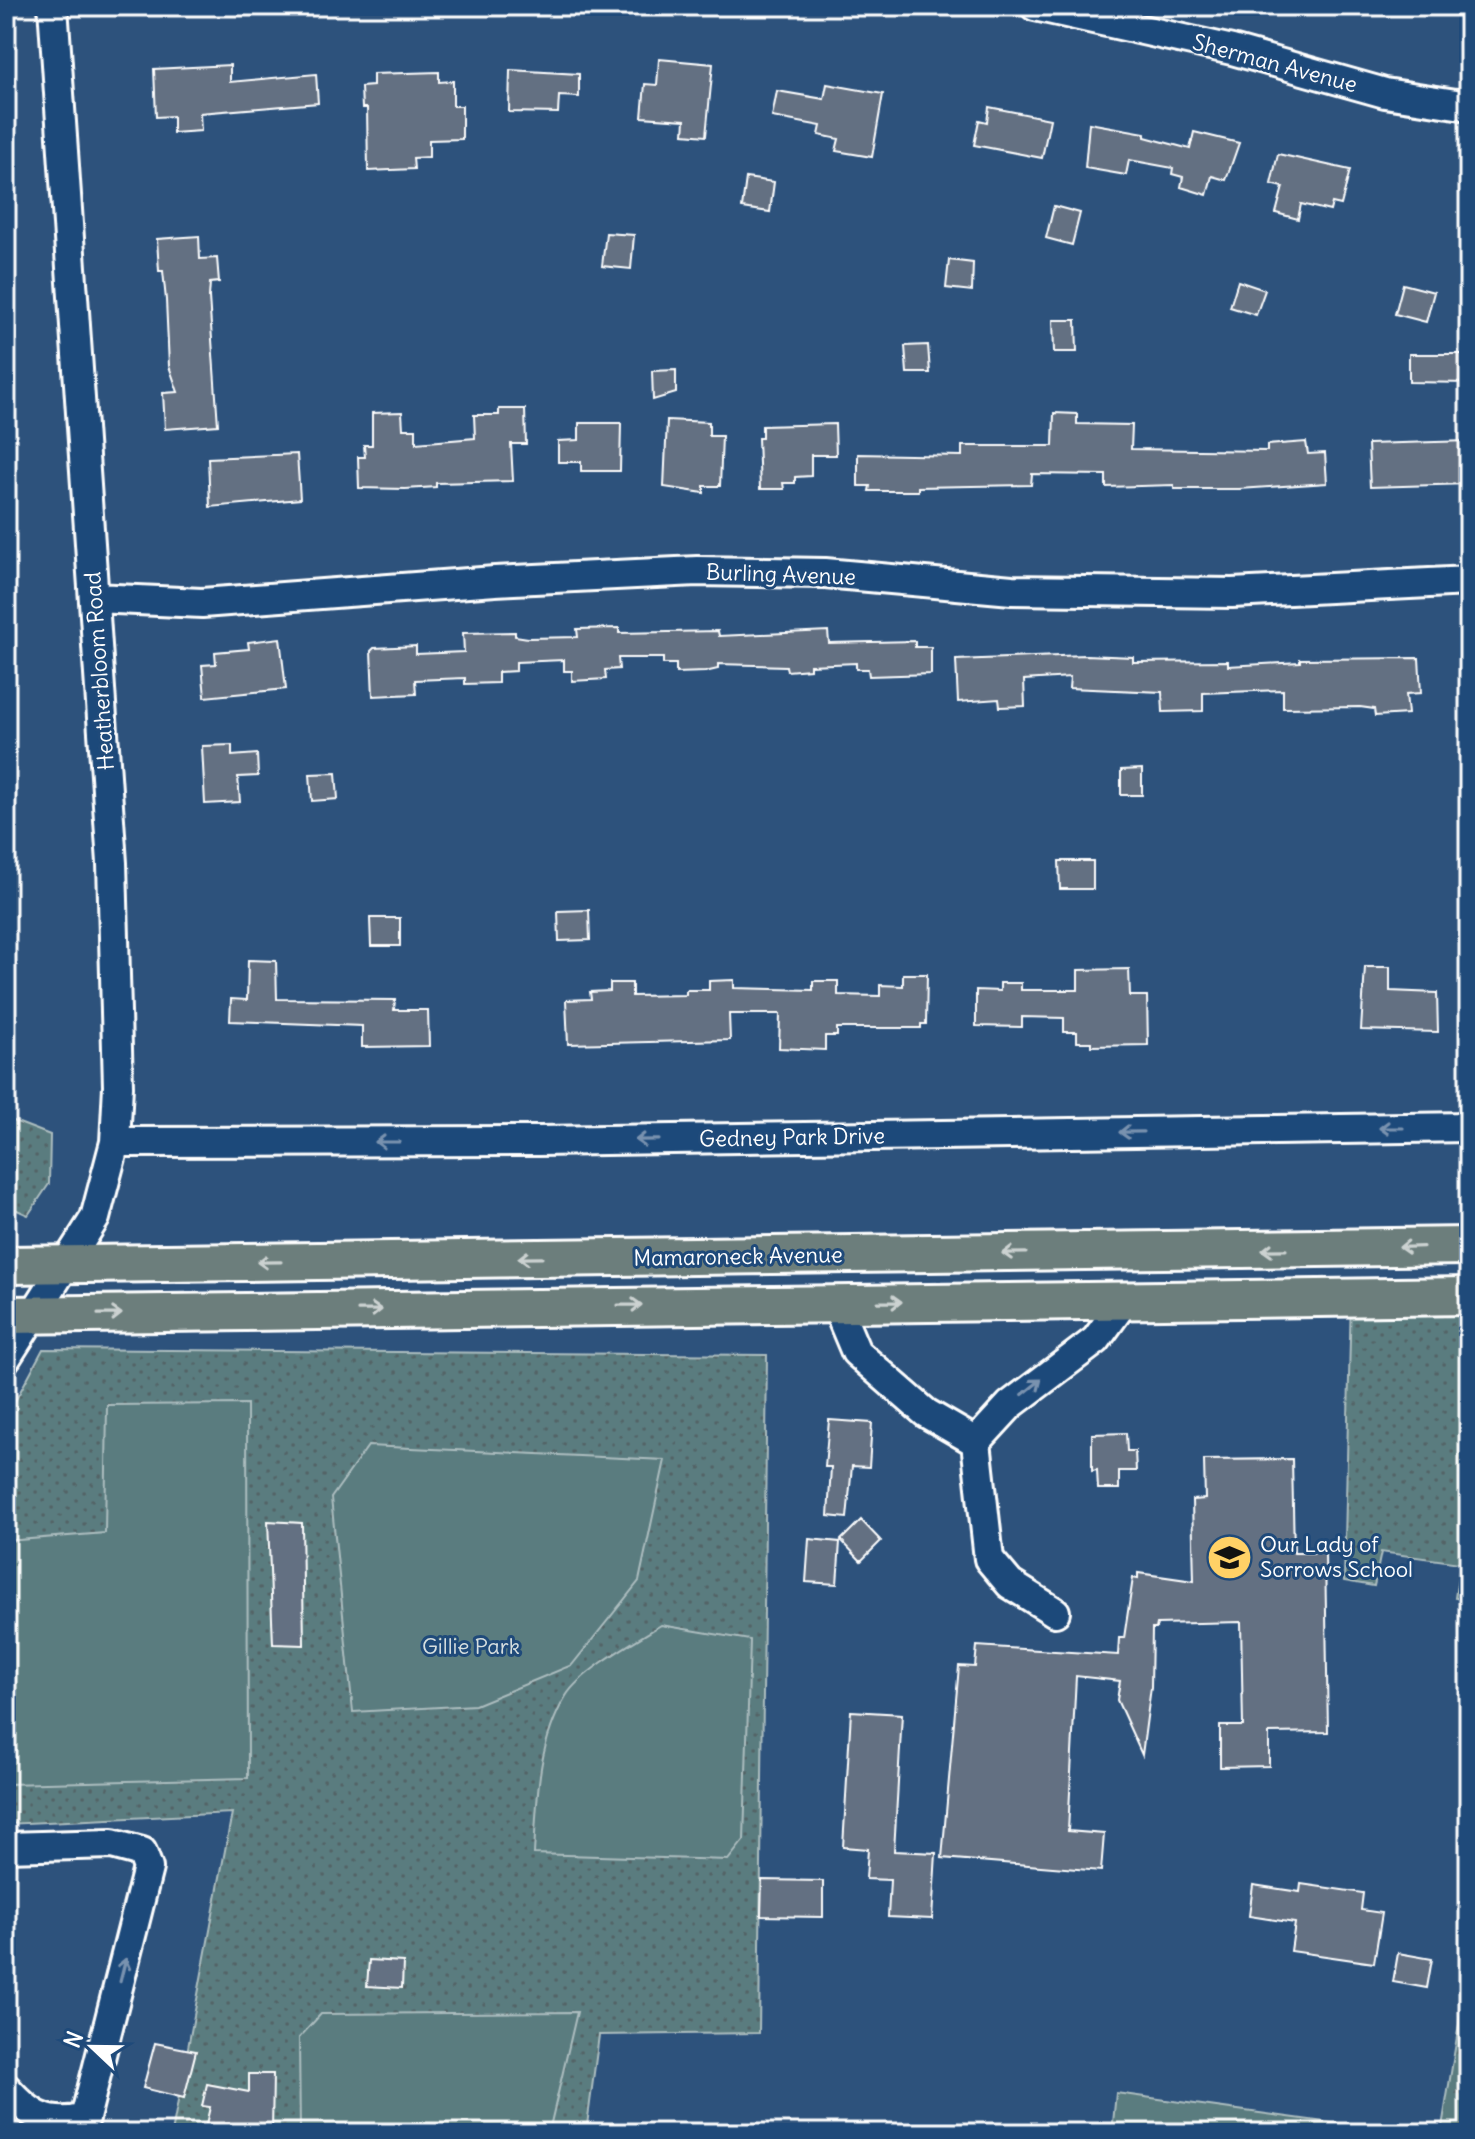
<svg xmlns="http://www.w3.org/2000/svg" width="1475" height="2139" font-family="Delius,sans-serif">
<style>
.grass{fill:url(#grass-dots);stroke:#acbdbf;stroke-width:2}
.forest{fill:url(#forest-firs);stroke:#acbdbf;stroke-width:2}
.garden{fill:#5a7b7f;stroke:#acbdbf;stroke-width:2}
.building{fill:#637082;stroke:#fff;stroke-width:2}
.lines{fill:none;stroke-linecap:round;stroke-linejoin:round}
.minor-casing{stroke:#fff;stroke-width:34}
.major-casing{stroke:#fff;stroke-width:42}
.minor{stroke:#1f4a7a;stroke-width:28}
.major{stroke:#6c7e7c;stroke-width:36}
.oneway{stroke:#7992af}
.oneway2{stroke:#ccd2d1}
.labels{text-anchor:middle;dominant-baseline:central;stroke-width:6;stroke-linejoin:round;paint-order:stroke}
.street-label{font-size:22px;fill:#fff;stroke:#1f4a7a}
.poi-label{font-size:22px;fill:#fff;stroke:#1f4a7a;text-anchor:start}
.park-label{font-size:22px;fill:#d6dedf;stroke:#1f4a7a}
</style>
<defs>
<pattern id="grass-dots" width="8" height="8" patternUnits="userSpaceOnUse" patternTransform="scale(2)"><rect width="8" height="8" fill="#5a7b7f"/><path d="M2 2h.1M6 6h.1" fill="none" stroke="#536466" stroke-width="1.8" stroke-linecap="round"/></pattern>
<pattern id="forest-firs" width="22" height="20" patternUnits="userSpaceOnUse" patternTransform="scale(2)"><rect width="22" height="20" fill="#5a7b7f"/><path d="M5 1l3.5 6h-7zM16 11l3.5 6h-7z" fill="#536466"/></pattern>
</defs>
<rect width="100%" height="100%" fill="#2d527c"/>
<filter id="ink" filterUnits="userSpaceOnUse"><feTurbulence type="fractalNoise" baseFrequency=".0125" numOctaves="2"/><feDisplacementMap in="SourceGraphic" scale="16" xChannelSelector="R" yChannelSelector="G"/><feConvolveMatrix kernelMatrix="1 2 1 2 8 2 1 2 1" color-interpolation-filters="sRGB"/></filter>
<g filter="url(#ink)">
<path class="grass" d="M 6,1118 L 50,1135 L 49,1184 L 28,1215 L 6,1205 Z
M 1351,1297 L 1469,1297 L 1469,1600 L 1455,1598 L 1460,1563 L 1381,1552 L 1374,1586 L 1344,1581 Z
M 43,1349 L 767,1355 L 759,2033 L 599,2035 L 586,2133 L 172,2133 L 232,1813 L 6,1824 L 6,1418 Z"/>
<path class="forest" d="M 1469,1964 L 1469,2133 L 1441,2133 Z"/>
<path class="garden" d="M 247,1404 L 248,1778 L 6,1784 L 6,1541 L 105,1533 L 107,1405 Z
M 368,1446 L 665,1460 L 639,1581 L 572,1665 L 475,1705 L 353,1712 L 331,1498 Z
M 661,1625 L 750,1640 L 744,1840 L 728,1860 L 534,1854 C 537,1800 537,1744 566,1696 C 581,1671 635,1641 661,1625 Z
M 577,2012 L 551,2123 L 545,2133 L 300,2133 L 299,2038 L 321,2014 Z
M 1116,2093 L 1404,2133 L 1112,2133 Z"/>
<path class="building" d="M 659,59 L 713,64 L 706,136 L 684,134 L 685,120 L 642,117 L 645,84 L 657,85 Z
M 230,65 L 230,82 L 316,74 L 318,103 L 200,113 L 201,131 L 173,133 L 173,116 L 156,117 L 154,69 Z
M 510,70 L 579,74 L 579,97 L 559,96 L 558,113 L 509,112 Z
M 439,72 L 439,82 L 453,81 L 453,106 L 462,106 L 462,139 L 429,140 L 429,157 L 413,158 L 414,169 L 368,171 L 367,108 L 362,108 L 361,87 L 373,86 L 373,74 Z
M 827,84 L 883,94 L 872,157 L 836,151 L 839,139 L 819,135 L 821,126 L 772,117 L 777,91 L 824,99 Z
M 989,107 L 1050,119 L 1042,158 L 974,145 L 979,120 L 987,122 Z
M 1089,123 L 1145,133 L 1145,137 L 1190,149 L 1194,132 L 1239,143 L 1226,180 L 1212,176 L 1207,195 L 1181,187 L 1183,177 L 1172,174 L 1173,168 L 1129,160 L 1126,175 L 1085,168 Z
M 1278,154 L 1350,170 L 1341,205 L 1332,203 L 1330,211 L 1301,204 L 1298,219 L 1276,213 L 1283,187 L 1271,184 Z
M 746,178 L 774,182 L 770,212 L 742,208 Z
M 1054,206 L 1080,213 L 1072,245 L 1046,238 Z
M 606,233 L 634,235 L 631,269 L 602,266 Z
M 199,236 L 200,259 L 217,258 L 219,282 L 210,283 L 209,297 L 218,425 L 165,429 L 163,393 L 178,392 L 169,366 L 166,300 L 163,271 L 159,271 L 157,239 Z
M 949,260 L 973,263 L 972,291 L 946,288 Z
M 1238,281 L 1265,290 L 1256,315 L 1230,307 Z
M 1403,284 L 1434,292 L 1426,322 L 1395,314 Z
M 1053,320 L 1076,320 L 1077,352 L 1054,352 Z
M 928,345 L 930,373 L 907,373 L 905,346 Z
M 1409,354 L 1469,354 L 1469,383 L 1409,382 Z
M 676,370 L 676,393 L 653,400 L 652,371 Z
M 499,409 L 525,409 L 526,444 L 511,444 L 513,481 L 436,483 L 436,487 L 405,489 L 359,488 L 358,457 L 365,457 L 364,445 L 372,445 L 372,413 L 402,412 L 403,429 L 416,429 L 416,443 L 475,438 L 474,415 L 499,415 Z
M 1054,413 L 1077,414 L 1077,424 L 1132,425 L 1131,449 L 1267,451 L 1267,445 L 1306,442 L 1308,454 L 1325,453 L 1327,483 L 1239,489 L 1174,489 L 1174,485 L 1106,487 L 1106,475 L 1032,474 L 1031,485 L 918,487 L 918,491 L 869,491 L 870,486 L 858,486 L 858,454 L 962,456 L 962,446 L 1053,446 Z
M 667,420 L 709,422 L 709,436 L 722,436 L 720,486 L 704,486 L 704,493 L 664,487 Z
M 579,423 L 621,423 L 620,471 L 581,471 L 581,462 L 558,462 L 558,441 L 579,440 Z
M 835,424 L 836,455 L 811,455 L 811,476 L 795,477 L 795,483 L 783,483 L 784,489 L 760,489 L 758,438 L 762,438 L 762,426 Z
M 1469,441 L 1469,484 L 1370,487 L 1368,444 Z
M 297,454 L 300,499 L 210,507 L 208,458 Z
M 619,628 L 619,633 L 718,631 L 719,636 L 828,631 L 829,643 L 915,641 L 915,647 L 931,647 L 931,674 L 869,676 L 868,669 L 856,669 L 856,663 L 810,665 L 810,669 L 787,671 L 786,666 L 718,664 L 718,669 L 705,672 L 676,673 L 676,664 L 663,664 L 663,658 L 618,658 L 619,669 L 605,670 L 606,679 L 572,681 L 572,671 L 564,671 L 564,660 L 516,662 L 516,671 L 498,672 L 498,683 L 465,684 L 465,678 L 415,680 L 416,694 L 373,696 L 371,651 L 374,648 L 416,646 L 416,654 L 464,652 L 463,633 L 515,632 L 515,636 L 528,638 L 578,637 L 577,629 Z
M 280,638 L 286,689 L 205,697 L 202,665 L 216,664 L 215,652 L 249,649 L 248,642 Z
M 1086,655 L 1133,657 L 1133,662 L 1228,661 L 1228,666 L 1300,662 L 1300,659 L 1419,658 L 1421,693 L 1406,694 L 1408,714 L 1375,716 L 1374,709 L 1360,707 L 1283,708 L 1283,690 L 1203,693 L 1203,711 L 1163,712 L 1162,692 L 1069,688 L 1070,677 L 1024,680 L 1025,706 L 1000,707 L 999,699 L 958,702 L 956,660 Z
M 232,745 L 232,756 L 257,754 L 258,776 L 238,777 L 240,802 L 205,804 L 202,746 Z
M 1142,769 L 1142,795 L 1121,795 L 1121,770 Z
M 336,773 L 338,799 L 312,801 L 310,774 Z
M 1059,861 L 1093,861 L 1093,889 L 1060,889 Z
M 589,910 L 590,940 L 559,941 L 558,911 Z
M 370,918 L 400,918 L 400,946 L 371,946 Z
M 248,960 L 276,961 L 277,999 L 395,1000 L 394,1010 L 428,1010 L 429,1046 L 362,1047 L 362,1026 L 230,1021 L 231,999 L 247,1000 Z
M 1365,967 L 1390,967 L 1390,991 L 1437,993 L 1438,1032 L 1361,1030 Z
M 1129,969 L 1130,996 L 1147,996 L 1148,1045 L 1091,1046 L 1091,1042 L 1077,1042 L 1077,1032 L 1064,1032 L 1064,1018 L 1022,1017 L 1022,1027 L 976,1026 L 976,990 L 1000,991 L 1000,983 L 1021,983 L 1021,990 L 1078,990 L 1078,970 Z
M 903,974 L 927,974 L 926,1024 L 921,1024 L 921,1028 L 837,1028 L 837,1036 L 825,1036 L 825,1050 L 779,1048 L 780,1014 L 729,1014 L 730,1040 L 568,1044 L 566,1000 L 591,999 L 590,992 L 610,991 L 610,983 L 632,983 L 632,996 L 686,995 L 686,990 L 709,990 L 709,981 L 734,980 L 734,988 L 813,990 L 813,981 L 838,981 L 838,995 L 880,996 L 880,985 L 903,986 Z
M 829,1420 L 872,1423 L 869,1467 L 852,1466 L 847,1518 L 828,1516 L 831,1467 L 825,1467 Z
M 1126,1433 L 1127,1451 L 1135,1451 L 1136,1471 L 1119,1471 L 1119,1489 L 1098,1489 L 1097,1470 L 1092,1471 L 1092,1434 Z
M 1292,1459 L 1294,1553 L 1325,1553 L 1328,1732 L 1269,1733 L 1269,1766 L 1220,1767 L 1220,1726 L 1243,1726 L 1241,1622 L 1157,1624 L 1156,1629 L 1152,1629 L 1151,1687 L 1142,1755 L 1117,1700 L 1120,1681 L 1076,1676 L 1068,1831 L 1104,1834 L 1101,1871 L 942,1858 L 959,1666 L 975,1667 L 977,1646 L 1118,1655 L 1119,1638 L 1124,1638 L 1133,1578 L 1138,1579 L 1138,1573 L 1194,1581 L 1192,1500 L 1205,1499 L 1204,1460 Z
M 861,1520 L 881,1541 L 861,1561 L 841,1540 Z
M 268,1521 L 302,1523 L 304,1645 L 273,1644 Z
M 809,1539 L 840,1542 L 837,1584 L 806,1582 Z
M 851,1711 L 902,1714 L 894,1851 L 936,1853 L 932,1919 L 888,1917 L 890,1880 L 866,1879 L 868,1849 L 843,1847 Z
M 762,1880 L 823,1881 L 823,1917 L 761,1916 Z
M 1301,1884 L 1363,1893 L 1361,1910 L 1382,1913 L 1374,1963 L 1291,1951 L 1295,1923 L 1249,1916 L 1253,1885 L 1300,1892 Z
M 1398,1953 L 1432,1959 L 1427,1988 L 1393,1982 Z
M 369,1960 L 403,1962 L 402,1988 L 367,1986 Z
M 155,2043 L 196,2051 L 184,2098 L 143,2088 Z
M 249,2074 L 273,2074 L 272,2133 L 204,2133 L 210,2107 L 202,2106 L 207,2084 L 249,2092 Z"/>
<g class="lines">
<defs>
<path id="minor" d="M 1035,6 L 1232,50 L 1385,93 L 1469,106
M 94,598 L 202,603 L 495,581 L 697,571 L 825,573 L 1012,590 L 1232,593 L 1469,581
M 115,1142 L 539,1141 L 1469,1127
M 835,1302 L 856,1352 L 926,1413 L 976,1442
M 6,1358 L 95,1218 L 115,1142 L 118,1086 L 112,863 L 53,6
M 1055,1612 L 1010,1584 L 989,1559 L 976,1442 L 1010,1405 L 1096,1340 L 1125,1300
M 6,1847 L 112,1844 L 142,1852 L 148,1868 L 85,2118 C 48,2128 30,2115 6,2088"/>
<path id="major" d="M 6,1265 L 1469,1246
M 6,1315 L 1469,1296"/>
</defs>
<use href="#minor" class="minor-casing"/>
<use href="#major" class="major-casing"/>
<use href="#minor" class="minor"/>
<use href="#major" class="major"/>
</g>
<defs><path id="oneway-shaft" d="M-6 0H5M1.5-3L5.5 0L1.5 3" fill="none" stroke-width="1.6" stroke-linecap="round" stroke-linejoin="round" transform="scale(2)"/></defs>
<g class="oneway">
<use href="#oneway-shaft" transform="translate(1391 1128) rotate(180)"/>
<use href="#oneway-shaft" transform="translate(1131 1132) rotate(179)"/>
<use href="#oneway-shaft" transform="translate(647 1140) rotate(179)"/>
<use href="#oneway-shaft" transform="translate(387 1142) rotate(180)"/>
<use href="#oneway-shaft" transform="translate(1032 1387) rotate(-39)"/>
<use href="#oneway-shaft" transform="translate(123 1970) rotate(-76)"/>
</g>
<g class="oneway2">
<use href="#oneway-shaft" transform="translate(1411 1247) rotate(178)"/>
<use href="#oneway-shaft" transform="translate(1274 1250) rotate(179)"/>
<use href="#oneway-shaft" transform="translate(1014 1253) rotate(179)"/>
<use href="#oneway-shaft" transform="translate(530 1258) rotate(179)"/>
<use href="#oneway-shaft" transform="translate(269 1262) rotate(179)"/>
<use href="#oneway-shaft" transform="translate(890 1302) rotate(-1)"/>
<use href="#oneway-shaft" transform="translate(630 1305) rotate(-1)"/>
<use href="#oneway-shaft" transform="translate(370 1310) rotate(-1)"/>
<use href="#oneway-shaft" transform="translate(110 1314) rotate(-1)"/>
</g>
</g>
<defs>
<symbol id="school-disc" viewBox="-11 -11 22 22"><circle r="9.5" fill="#ffd166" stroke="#1f4a7a"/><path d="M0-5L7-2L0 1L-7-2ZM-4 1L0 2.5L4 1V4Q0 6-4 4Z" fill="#111"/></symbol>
</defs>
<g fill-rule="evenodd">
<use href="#school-disc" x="1204" y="1532" width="51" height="51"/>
</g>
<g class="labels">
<g class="street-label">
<text transform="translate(1275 63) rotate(15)">Sherman Avenue</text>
<text transform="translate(781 574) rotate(2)">Burling Avenue</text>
<text transform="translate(99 671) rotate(-94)">Heatherbloom Road</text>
<text transform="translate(792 1137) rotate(-1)">Gedney Park Drive</text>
<text transform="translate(738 1256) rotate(-1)">Mamaroneck Avenue</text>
</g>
<g class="poi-label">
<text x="1260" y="1544">Our Lady of<tspan x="1260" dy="25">Sorrows School</tspan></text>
</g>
<g class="park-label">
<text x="471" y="1646">Gillie Park</text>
</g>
</g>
<rect width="1475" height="2139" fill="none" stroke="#1f4a7a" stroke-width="32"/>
<rect x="16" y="16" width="1443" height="2107" fill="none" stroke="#fff" stroke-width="3" filter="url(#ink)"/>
<g transform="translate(92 2047) rotate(292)" stroke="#1f4a7a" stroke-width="6" paint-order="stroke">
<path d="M0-6L14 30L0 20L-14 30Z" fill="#ffffff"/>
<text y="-12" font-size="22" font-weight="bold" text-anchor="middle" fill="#ffffff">N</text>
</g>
</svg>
